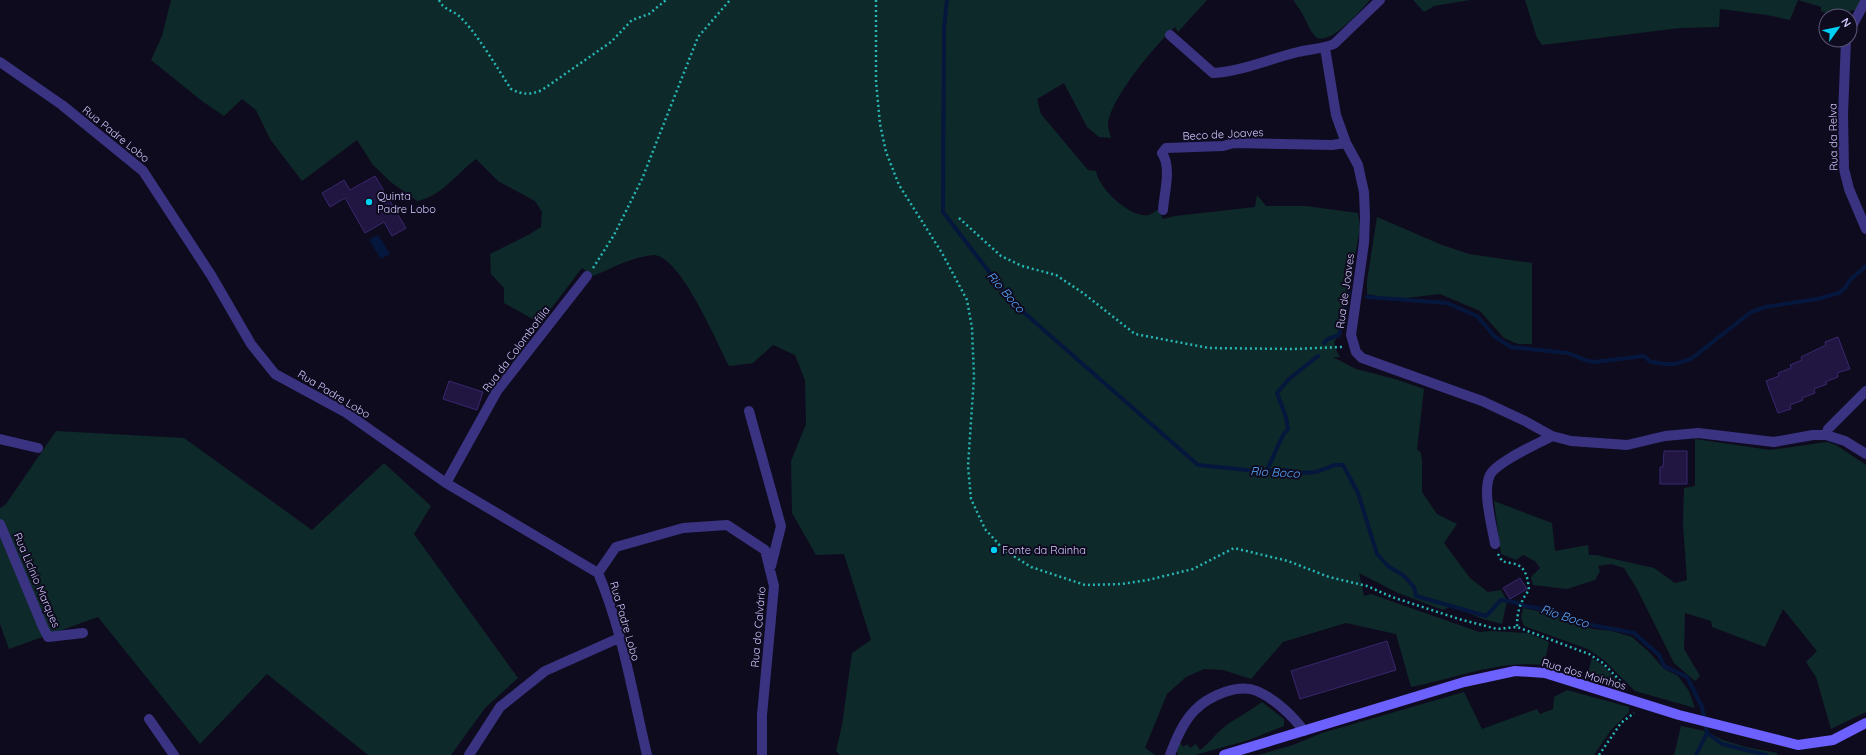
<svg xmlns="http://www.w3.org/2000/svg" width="1866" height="755" font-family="Quicksand,sans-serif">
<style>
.green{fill:#0e2929}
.water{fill:#06173d}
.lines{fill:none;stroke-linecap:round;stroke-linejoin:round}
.stream{stroke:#06173d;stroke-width:4}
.building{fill:#211641;stroke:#38276e}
.path{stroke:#26b6b4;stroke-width:2.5;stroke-dasharray:2 3;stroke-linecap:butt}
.minor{stroke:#3a3381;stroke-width:10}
.secondary{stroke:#6c60ff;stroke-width:10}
.poi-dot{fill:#00cff4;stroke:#0f0b1f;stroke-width:1.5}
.labels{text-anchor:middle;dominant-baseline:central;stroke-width:4;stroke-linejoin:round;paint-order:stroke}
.street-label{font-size:11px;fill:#d2c9ff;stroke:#0f0b1f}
.poi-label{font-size:11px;fill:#d2c9ff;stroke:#0f0b1f;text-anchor:start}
.water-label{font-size:12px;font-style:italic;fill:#57a9ff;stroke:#0f0b1f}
</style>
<rect width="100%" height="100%" fill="#0f0b1f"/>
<path class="green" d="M 171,0 L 1207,0 L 1178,32 L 1175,27 C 1156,44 1109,100 1108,125 C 1108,129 1110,134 1111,138 L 1099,137 L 1087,127 L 1064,83 L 1037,99 L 1041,114 L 1088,170 L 1096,171 C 1098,188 1131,219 1149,215 C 1152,214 1155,211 1158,210 L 1163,219 L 1175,216 L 1255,207 L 1257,195 L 1266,206 L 1306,206 L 1358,213 L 1360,228 L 1350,285 L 1339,335 L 1334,342 L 1336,350 L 1340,357 L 1333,357 L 1356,369 L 1395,379 L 1424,389 L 1417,449 L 1421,453 L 1422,461 L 1422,492 L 1437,514 L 1457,524 L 1444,543 L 1470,578 L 1488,592 L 1501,590 L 1507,601 L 1502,624 L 1483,619 L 1451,606 L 1443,610 L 1398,593 L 1359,573 L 1364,596 L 1371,594 L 1479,632 L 1492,631 L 1528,633 L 1549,642 L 1544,665 C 1497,660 1456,678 1411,687 L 1396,634 L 1346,623 L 1283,642 L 1251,679 L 1223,670 L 1204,669 L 1186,677 L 1167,694 L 1145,748 L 1155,755 L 840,755 L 836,751 L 842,725 L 852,653 L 871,640 L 844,554 L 816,555 L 792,513 L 791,461 L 806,424 L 805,380 L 795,355 L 773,345 L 753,363 L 729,366 C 718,345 680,254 653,255 C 632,257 612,268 593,276 L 582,268 L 540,323 L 504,303 L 504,288 L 491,274 L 490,254 L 530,234 L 541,227 L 542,212 L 535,201 L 498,181 L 476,159 C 457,173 441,197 417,201 L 392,183 L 373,165 L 357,140 L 302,181 L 270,139 L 256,110 L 242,99 L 224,116 L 202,101 L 151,60 L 162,36 Z
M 1293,0 L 1370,0 C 1362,9 1326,51 1314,35 C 1309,29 1306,20 1302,13 C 1299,8 1296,4 1293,0 Z
M 1413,0 L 1470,0 L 1434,6 L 1424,12 Z
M 1525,0 L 1861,0 L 1856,11 L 1851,10 L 1848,16 L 1834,16 L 1821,11 L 1821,7 L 1798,0 L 1790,20 L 1767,15 L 1720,9 L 1719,27 L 1680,28 L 1542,45 L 1537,38 Z
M 1377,217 L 1442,245 L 1469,254 L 1532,263 L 1532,344 L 1518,344 L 1504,338 L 1480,311 L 1440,294 L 1406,298 L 1382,297 L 1367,294 L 1367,281 Z
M 56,431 L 184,438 L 312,530 L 384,463 L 431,506 L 414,534 L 518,678 L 485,708 L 451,755 L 368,755 L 267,674 L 200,744 L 98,617 L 9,649 L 0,624 L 0,508 L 6,504 Z
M 1695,439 L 1770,450 L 1827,442 L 1836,445 L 1866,465 L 1866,712 L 1831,729 L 1816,677 L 1806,662 L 1817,651 L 1783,609 L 1765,647 L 1712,627 L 1711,621 L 1685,613 L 1684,649 L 1700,676 L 1695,681 L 1674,663 L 1637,589 L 1624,568 L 1611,564 L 1598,566 L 1600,571 L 1595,580 L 1567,589 L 1533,585 L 1531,577 L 1540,568 L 1535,561 L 1523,555 L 1516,560 L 1501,554 L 1494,501 L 1552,523 L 1555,551 L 1588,545 L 1589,555 L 1596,555 L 1654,568 L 1675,583 L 1687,580 L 1683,524 L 1684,488 L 1695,486 Z
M 1523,608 L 1557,615 L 1593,629 L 1612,631 L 1632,637 L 1648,651 L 1664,669 L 1678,676 L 1689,691 L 1695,708 L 1635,691 L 1605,661 L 1588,649 L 1524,626 L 1521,618 Z
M 1592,658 L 1605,667 L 1622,687 L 1587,677 Z
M 1567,690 L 1629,707 L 1629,712 L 1611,730 L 1594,755 L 1258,755 L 1293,745 L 1322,733 L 1464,692 L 1482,729 L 1537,709 L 1540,714 L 1553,709 L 1554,697 Z
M 1262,702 L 1284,719 L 1284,726 L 1249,740 L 1195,755 L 1178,755 L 1177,750 L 1180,742 L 1183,747 L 1187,744 L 1190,748 L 1196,744 L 1200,750 C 1209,744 1214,735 1223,728 C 1234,719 1249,712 1262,702 Z
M 1681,726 L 1705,731 L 1723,740 L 1746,747 L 1777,753 L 1777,755 L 1674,755 Z"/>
<path class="water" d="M 378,235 L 390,254 L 381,259 L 369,240 Z"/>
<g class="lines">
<path class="stream" d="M 947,0 L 944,29 L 943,212 L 1013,303 L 1198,465 L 1256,471 L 1287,470 L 1301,473 L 1316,472 L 1335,465 L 1343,465 L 1358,493 L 1377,554 L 1389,567 L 1403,575 L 1414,587 L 1416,596 L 1486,616 C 1492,611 1495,605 1501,600 L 1514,602 L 1525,606 L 1555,611 L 1581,623 L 1634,633 L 1659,655 L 1664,666 L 1687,677 L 1702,707 L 1707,733 L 1722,744 L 1766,755
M 1367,297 L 1447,303 L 1477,316 L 1495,337 L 1511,347 L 1568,353 L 1585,360 L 1594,362 L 1644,356 L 1651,362 L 1665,364 L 1675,364 L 1691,359 L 1751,312 L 1765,307 L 1817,299 L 1839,293 L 1846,287 L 1850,280 L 1866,266
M 1324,343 L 1328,339 L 1339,335 L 1349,292
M 1267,470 L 1283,435 L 1288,429 L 1286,417 L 1277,393 L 1289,379 L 1318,356
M 1696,755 L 1707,733"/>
</g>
<path class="building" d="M 375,176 L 406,228 L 392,236 L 384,222 L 365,233 L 345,198 L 330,207 L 322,193 L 344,180 L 350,190 Z
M 1838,337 L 1850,369 L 1837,373 L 1838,377 L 1825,382 L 1827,384 L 1814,389 L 1815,393 L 1802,398 L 1803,400 L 1790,405 L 1791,409 L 1778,413 L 1766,381 L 1779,376 L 1778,373 L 1791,368 L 1790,365 L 1802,360 L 1801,357 L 1826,345 L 1825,342 Z
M 449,381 L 483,392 L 477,410 L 443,399 Z
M 1664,451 L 1687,451 L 1687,484 L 1660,484 L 1660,467 L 1663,467 Z
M 1520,578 L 1527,589 L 1510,599 L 1503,588 Z
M 1387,641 L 1396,670 L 1300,699 L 1291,671 Z"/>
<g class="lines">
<path class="path" d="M 439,0 C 443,9 451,10 458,15 C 476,31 497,68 511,89 C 523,95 530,95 542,90 L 611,42 L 632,20 L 649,14 L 666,0
M 876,0 L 876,81 L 880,124 L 886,152 L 899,185 L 942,253 L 967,300 L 972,328 L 974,377 L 968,466 L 971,499 L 985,529 L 1004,550 L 1031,567 L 1085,585 L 1122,584 L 1148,580 L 1193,569 L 1234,548 L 1288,561 L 1329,577 L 1367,586 L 1392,597 L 1459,619 L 1497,629 L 1517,627 L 1589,654 L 1603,663 L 1624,685
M 959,218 L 1001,256 L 1022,266 L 1056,275 L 1083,293 L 1135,334 L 1209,348 L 1293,349 L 1342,347
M 593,268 L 614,235 L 642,179 L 698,37 L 730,0
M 1498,554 L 1502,561 C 1507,563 1514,563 1518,565 C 1527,570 1528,581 1529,590 C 1520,602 1517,612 1517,627
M 1599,755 L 1621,723 L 1634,713"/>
<path class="minor" d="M 1850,30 L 1866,0
M 1170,35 L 1213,73 C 1243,71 1269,59 1298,52 C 1310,49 1322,49 1334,44 L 1380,0
M 1846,40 L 1843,114 L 1844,169 L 1849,189 L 1866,229
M 1325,48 L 1336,115 L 1346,143 L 1358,165 L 1364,192 L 1365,217 L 1364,243 L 1351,335 L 1356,352 L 1362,358 L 1482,401 L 1525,421 L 1552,436 L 1571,441 L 1627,445 L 1665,436 L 1698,433 L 1774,442 L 1813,435 L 1826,435 L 1845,441 L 1866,454
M 0,62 L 62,105 L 143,171 L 211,275 L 251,344 L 275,374 L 345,412 L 446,483 L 598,573 C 622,628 633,696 647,755
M 1163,210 C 1164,193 1172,168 1162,153 L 1166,148 L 1223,146 L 1234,143 L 1332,145 L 1346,143
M 749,411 L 781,526 L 771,566
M 1826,435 L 1828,429 L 1866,391
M 0,439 L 38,448
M 446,483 L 497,391 L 587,276
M 0,524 L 43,627 L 48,637 L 83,633
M 1495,544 C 1492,526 1482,491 1490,475 C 1496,462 1539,443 1552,436
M 598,573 L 616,547 L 683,528 L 727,525 L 765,550 L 774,586 L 762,715 L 762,755
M 149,719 L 174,755
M 469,755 L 500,707 L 545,671 L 619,638
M 1170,755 C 1176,739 1183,722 1195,710 C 1209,696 1238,683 1257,691 C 1275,699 1293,716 1304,731"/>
<path class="secondary" d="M 1224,755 L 1464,682 L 1515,671 L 1545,673 L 1679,715 L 1798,745 L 1833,740 L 1866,723"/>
</g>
<g class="poi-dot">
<circle cx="369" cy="202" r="4"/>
<circle cx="994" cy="550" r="4"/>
</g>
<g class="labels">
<g class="street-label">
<text transform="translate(116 134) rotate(39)">Rua Padre Lobo</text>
<text transform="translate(1223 134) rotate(-3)">Beco de Joaves</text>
<text transform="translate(1833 137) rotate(-91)">Rua da Relva</text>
<text transform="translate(1345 291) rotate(-82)">Rua de Joaves</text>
<text transform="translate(516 349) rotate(-53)">Rua da Colombofilia</text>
<text transform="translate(334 394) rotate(31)">Rua Padre Lobo</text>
<text transform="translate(37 580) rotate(67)">Rua Licínio Marques</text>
<text transform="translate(625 621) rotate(74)">Rua Padre Lobo</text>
<text transform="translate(758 627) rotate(-85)">Rua do Calvário</text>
<text transform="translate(1584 674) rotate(16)">Rua dos Moinhos</text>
</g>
<g class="poi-label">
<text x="377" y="196">Quinta<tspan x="377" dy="13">Padre Lobo</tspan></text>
<text x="1002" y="550">Fonte da Rainha</text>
</g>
<g class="water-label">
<text transform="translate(1006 292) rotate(49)">Rio Boco</text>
<text transform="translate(1275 472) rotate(3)">Rio Boco</text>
<text transform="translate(1565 616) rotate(18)">Rio Boco</text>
</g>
</g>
<g transform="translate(1838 28) rotate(57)"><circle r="19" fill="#0f0b1f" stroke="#5d5779"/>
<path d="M0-3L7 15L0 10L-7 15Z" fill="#00cff4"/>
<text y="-6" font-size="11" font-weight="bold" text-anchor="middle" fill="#d2c9ff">N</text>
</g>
</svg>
